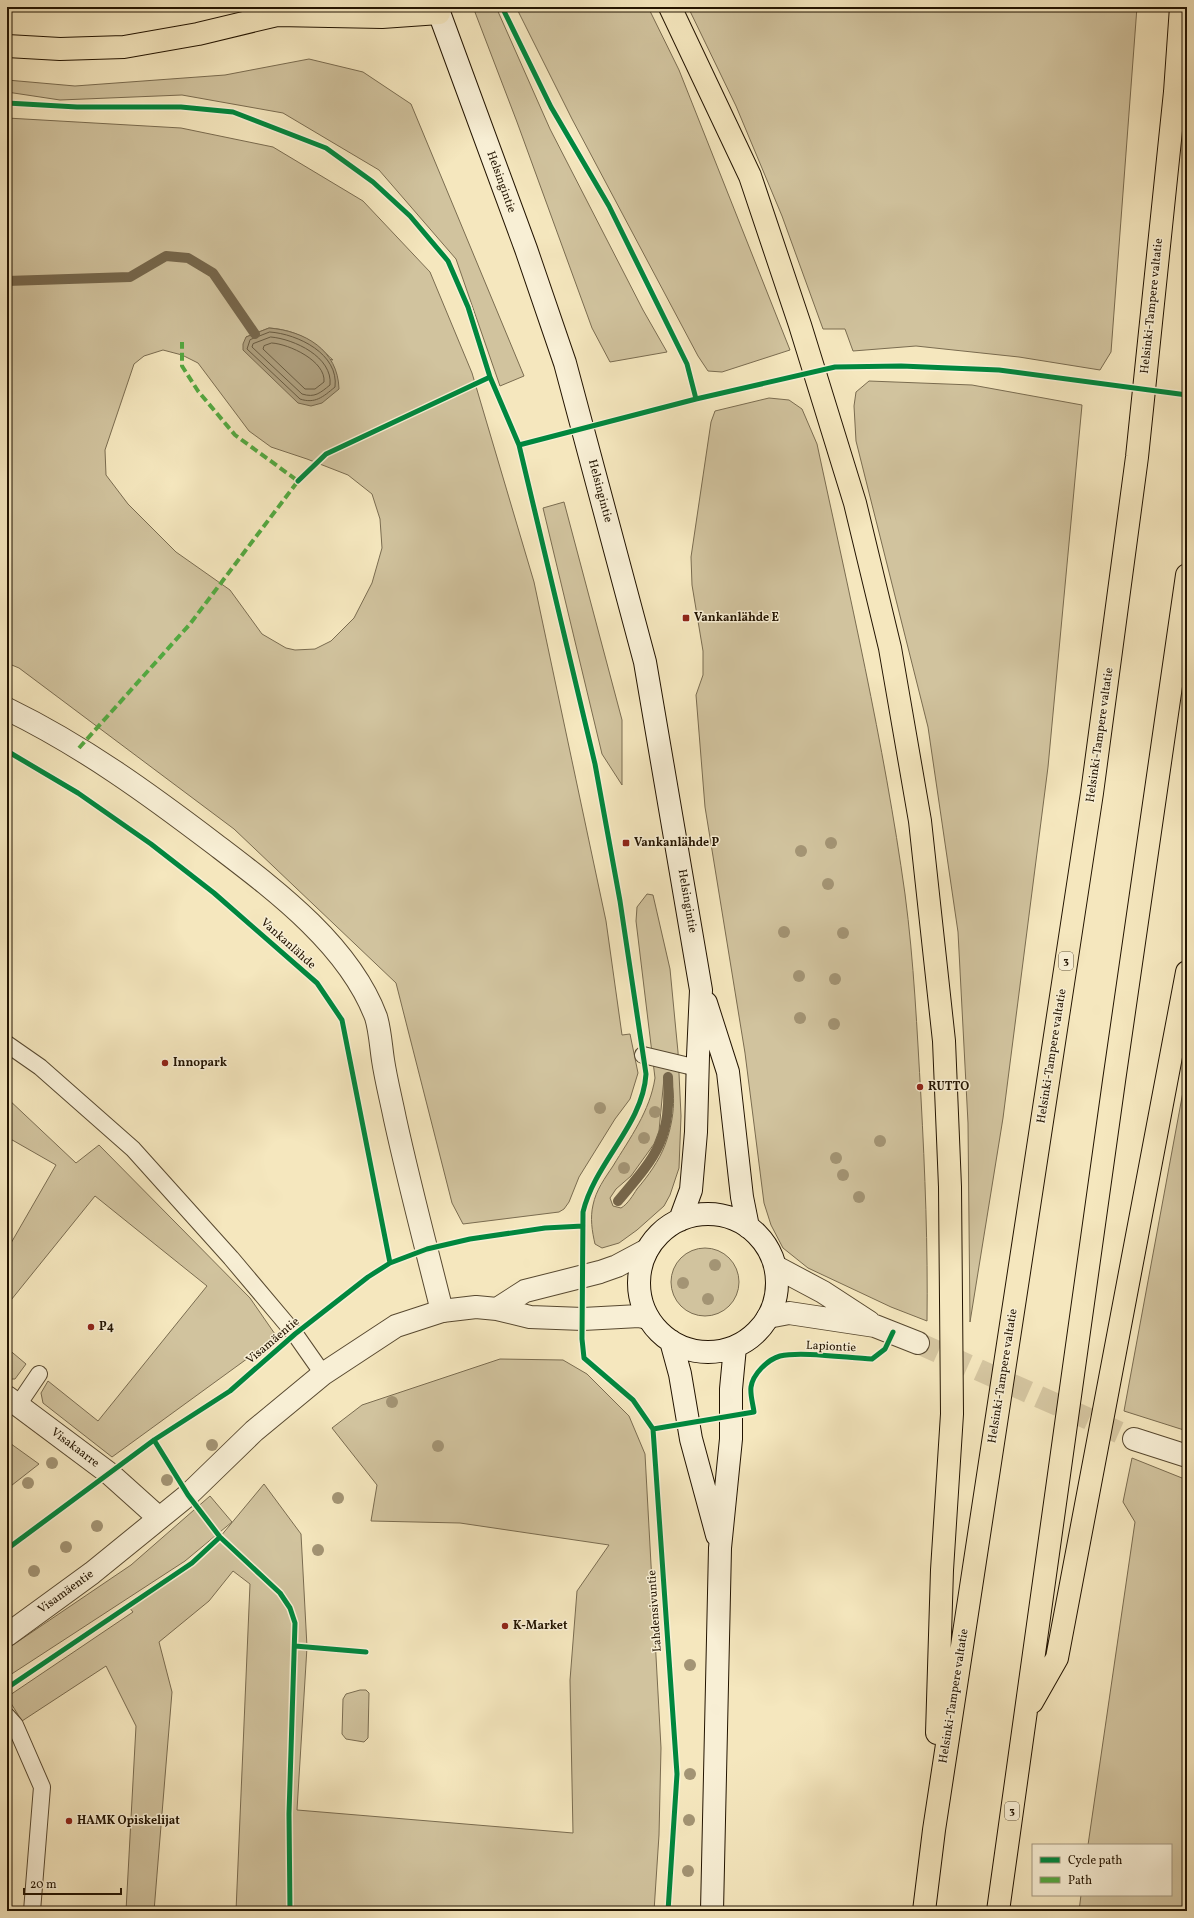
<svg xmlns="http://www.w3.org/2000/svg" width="1194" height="1918" font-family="Vollkorn,serif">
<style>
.green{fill:#d1c39e;stroke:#7a6c50;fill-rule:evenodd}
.water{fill:#ae9f7e;stroke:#76674c}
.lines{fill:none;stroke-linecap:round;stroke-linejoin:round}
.shore{stroke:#685a40;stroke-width:1}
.stream{stroke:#76674c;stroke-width:10}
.tertiary-tunnel{stroke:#d6c7a2;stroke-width:22;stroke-dasharray:22 11;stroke-linecap:butt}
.service-casing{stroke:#584930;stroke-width:18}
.minor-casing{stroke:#584930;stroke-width:24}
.tertiary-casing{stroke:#584930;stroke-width:24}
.secondary-casing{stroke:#231401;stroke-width:24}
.trunk-casing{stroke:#231401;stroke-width:24}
.motorway-casing{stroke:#231401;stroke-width:24}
.service{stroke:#f8efd5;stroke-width:16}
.minor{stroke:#f8efd5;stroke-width:22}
.tertiary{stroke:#f8efd5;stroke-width:22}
.secondary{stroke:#f8efd5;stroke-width:22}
.trunk{stroke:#f5e7be;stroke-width:22}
.motorway{stroke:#f5e7be;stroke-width:22}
.quiet{stroke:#53a840;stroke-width:4;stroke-dasharray:8 4;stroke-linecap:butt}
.cycleway-casing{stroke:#f8efd5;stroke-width:8}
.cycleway{stroke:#00873e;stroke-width:5}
.tree{fill:#a39474}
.poi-dot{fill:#8f2418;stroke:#f8efd5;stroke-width:1.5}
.labels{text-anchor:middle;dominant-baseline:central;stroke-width:3;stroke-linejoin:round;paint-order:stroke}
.shield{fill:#f8efd5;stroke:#635641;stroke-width:1}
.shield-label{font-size:11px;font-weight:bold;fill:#231401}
.street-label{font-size:12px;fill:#231401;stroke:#f8efd5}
.poi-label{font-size:12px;font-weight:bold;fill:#231401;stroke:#f8efd5;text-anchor:start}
</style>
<rect width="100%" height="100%" fill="#f5e7be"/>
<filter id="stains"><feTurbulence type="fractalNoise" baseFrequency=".005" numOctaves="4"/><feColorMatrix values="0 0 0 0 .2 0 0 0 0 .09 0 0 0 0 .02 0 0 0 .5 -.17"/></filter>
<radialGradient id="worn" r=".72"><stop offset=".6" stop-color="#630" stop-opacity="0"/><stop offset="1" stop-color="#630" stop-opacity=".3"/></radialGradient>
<path class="green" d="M 473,7 L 496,7 L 550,129 L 643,310 L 667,352 L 610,362 L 592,328 L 517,122 Z
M 516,7 L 648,7 L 679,70 L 790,350 L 722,372 L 708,371 L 698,356 L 572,119 Z
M 688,7 L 1137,7 L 1111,352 L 1100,370 L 1019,357 L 916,346 L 853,351 L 845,329 L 823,329 L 782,216 L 736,106 Z
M 309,59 L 363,72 L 411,104 L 524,376 L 500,386 L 456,259 L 379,170 L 283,113 L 182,95 L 60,100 L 7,92 L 7,80 L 75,86 L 225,75 Z
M 7,118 L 181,128 L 273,147 L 363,201 L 430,272 L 472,373 L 534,582 L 606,921 L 622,1035 L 630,1034 L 638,1073 L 630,1099 L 615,1119 L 579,1177 L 569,1202 L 564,1209 L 559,1212 L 463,1224 L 452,1203 L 396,983 L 234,829 L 19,668 L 7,663 ZM 269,328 C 297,330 313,341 333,360 L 246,337 ZM 163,350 L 182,355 L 198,363 L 249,431 L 271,447 L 307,459 L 348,475 L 372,494 L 380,519 L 382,548 L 372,583 L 354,618 L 331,641 L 315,649 L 295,650 L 286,648 L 262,634 L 230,590 L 176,552 L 128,504 L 106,475 L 105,450 L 134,364 L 144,356 Z
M 869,381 L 972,385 L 1082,405 L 1048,767 L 1003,1118 L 970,1322 L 968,1123 L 958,932 L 928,727 L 856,441 L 854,406 L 856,392 Z
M 769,398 L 789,400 L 802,409 L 817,444 C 849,593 884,743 905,894 C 914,962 917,1030 921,1098 C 925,1172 928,1247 927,1321 L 891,1307 L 808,1268 L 783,1248 L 771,1225 L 764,1203 L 745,1053 L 705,807 L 696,695 L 703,675 L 703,651 L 692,585 L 691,557 L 711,422 L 715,411 Z
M 564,502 L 622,720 L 622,785 L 602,754 L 543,508 Z
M 647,894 L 653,895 L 670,969 L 678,1052 L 681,1116 L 679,1168 L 670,1195 L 664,1206 L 637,1230 L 619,1243 L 602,1248 L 595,1244 C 592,1231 590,1218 593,1205 C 596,1190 605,1178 613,1166 C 630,1138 650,1111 655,1078 L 636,921 L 637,907 ZM 668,1072 C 678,1093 673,1124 665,1145 C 659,1161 648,1176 637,1189 C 633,1195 628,1204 621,1208 L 613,1206 L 610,1198 L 616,1189 L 631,1176 L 654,1144 L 659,1131 L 664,1078 Z
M 1187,1070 L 1187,1431 L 1124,1411 Z
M 7,1098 L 76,1163 L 99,1145 L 250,1298 L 277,1337 L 112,1457 L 43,1403 L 41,1393 L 48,1381 L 98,1421 L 207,1286 L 95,1196 L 7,1305 L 7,1250 L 56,1165 L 7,1137 Z
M671 1282a34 34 0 1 1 68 0a34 34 0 1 1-68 0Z
M 7,1348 L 26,1364 L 15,1379 L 7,1379 Z
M 500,1359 L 563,1360 L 587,1374 L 629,1416 L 645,1454 L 661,1748 L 659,1835 L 654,1911 L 236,1911 L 250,1584 L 233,1571 L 209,1601 L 159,1642 L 172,1692 L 154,1911 L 126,1911 L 136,1726 L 106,1666 L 22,1721 L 7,1697 L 133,1612 L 128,1606 L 192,1563 L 215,1543 L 264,1484 L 301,1534 L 307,1647 L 297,1810 L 573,1833 L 570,1680 L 577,1591 L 609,1545 L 460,1523 L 371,1521 L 377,1485 L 332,1428 L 362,1405 Z
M 7,1441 L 39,1464 L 7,1489 Z
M 1132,1458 L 1187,1480 L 1187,1911 L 1079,1911 L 1081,1895 L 1171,1895 L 1171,1845 L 1088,1845 L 1135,1522 L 1123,1502 Z
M 210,1496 L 232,1522 L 185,1561 L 7,1677 L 7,1649 L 131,1565 Z
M 360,1690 L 366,1690 L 369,1693 L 368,1738 L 364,1742 L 346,1739 L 342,1734 L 343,1699 L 346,1694 Z"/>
<path class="water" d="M 269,328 C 305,331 338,350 339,389 L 322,403 L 311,406 L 298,403 L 243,350 L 243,344 L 246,337 Z"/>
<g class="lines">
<path class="shore" d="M 270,332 C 298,334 339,354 335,387 C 323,397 315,404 300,399 L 247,349 L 250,340 Z
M 271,337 C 294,339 333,357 330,385 C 320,393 315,398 302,394 L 252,347 L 253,344 Z
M 272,343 C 289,344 326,361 324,382 L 315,389 L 305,389 L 263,349 L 264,346 Z"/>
<path class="stream" d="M 7,281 L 130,277 L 166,256 L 188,258 L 213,273 L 255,334
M 618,1201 C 657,1155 671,1140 668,1077"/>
<path class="tertiary-tunnel" d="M 918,1343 L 1134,1439"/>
<defs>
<path id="service" d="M 7,1044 L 40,1067 L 133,1149 L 231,1258 L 295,1334 L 323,1374
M 643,1055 L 689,1066 L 697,1069
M 18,1405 L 39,1374
M 7,1716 L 15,1725 L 42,1787 L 32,1911"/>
<path id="minor" d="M 7,709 C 83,746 149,794 216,845 C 275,890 349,945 376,1017 C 380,1030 381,1047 383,1060 C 386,1080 391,1099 395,1119 C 409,1183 426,1247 442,1311
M 7,1397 L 110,1474 L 159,1518"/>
<path id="tertiary" d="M 778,1268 L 823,1292 L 869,1322
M 497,1309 L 525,1291 L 600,1272 L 617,1266 L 647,1250
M 768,1317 L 789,1313 L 875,1326 L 918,1343
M 1134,1439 L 1187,1456
M 7,1635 L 92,1573 L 188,1495 L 254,1431 L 323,1374 L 396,1326 L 442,1311 L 476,1307 L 497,1309 L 530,1317 L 583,1319 L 639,1316 L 648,1318"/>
<path id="secondary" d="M 437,7 L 526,249 L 565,363 L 645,662 L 701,990 L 698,1056 L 696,1132 L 691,1190 L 680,1220
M 706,1003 L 728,1072 L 742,1197 L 748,1227
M639 1283a69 69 0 1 1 138 0a69 69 0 1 1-138 0Z
M 671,1341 L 680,1374 L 691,1439 L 717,1535
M 712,1911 L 720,1548 L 731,1439 L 731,1389 L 735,1347"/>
<path id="trunk" d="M 7,46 L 60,49 L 124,47 L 198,34 L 277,15 L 382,17 L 439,13"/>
<path id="motorway" d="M 670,7 L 750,176 L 800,325 L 855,503 L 890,648 L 920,821 L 944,1041 L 950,1187 L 952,1414 L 942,1570 L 937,1733
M 1032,1702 L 1057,1658 L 1187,972
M 924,1911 L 934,1830 L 1092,793 L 1137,457 L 1175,92 L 1181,7
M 998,1911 L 1114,1081 L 1187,575"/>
</defs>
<use href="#service" class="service-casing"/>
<use href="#minor" class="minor-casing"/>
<use href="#tertiary" class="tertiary-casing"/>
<use href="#secondary" class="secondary-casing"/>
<use href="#trunk" class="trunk-casing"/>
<use href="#motorway" class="motorway-casing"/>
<use href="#service" class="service"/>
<use href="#minor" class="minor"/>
<use href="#tertiary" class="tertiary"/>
<use href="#secondary" class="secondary"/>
<use href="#trunk" class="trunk"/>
<use href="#motorway" class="motorway"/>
<path class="quiet" d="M 79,748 L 190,624 L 298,481 L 235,435 L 198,391 L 182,366 L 182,342"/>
<defs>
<path id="cycleway" d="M 502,7 L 551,107 L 609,206 L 687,364 L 696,399
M 7,103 L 77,107 L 181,107 L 233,112 L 326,148 L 373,182 L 410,216 L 448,261 L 468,307 L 490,377 L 519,445 L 595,764 L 620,901 L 646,1074 C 643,1125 595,1162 583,1212 L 582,1339 L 584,1358 L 633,1400 L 653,1429 L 677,1774 L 668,1911
M 519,445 L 696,399 L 835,367 L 901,366 L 999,370 L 1187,395
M 298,481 L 326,454 L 490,377
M 7,751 L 78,793 L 151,844 L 214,893 L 317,983 L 342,1020 L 390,1263
M 653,1429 L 754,1412 C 753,1404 750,1395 751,1387 C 753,1374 767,1360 780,1356 C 801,1351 848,1358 872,1359 L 885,1349 L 893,1332
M 154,1440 L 188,1495 L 220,1537 L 280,1593 L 290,1608 L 295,1623 L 289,1814 L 290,1911
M 7,1549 L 154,1440 L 230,1391 L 295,1334 L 368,1277 L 390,1263 L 427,1249 L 470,1239 L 545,1228 L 583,1226
M 295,1646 L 366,1652
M 7,1688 L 192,1563 L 220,1537"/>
</defs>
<use href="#cycleway" class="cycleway-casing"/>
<use href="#cycleway" class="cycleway"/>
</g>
<g class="tree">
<circle cx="831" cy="843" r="6"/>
<circle cx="801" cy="851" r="6"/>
<circle cx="828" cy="884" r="6"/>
<circle cx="784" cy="932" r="6"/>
<circle cx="843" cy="933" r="6"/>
<circle cx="799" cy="976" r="6"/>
<circle cx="835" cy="979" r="6"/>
<circle cx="800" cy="1018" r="6"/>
<circle cx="834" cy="1024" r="6"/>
<circle cx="600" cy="1108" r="6"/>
<circle cx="655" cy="1112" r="6"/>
<circle cx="644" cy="1138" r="6"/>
<circle cx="880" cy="1141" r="6"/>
<circle cx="836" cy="1158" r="6"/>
<circle cx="624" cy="1168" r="6"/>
<circle cx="843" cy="1175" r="6"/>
<circle cx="859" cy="1197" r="6"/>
<circle cx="715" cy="1265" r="6"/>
<circle cx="683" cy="1283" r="6"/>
<circle cx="708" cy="1299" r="6"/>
<circle cx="392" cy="1402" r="6"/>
<circle cx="212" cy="1445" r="6"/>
<circle cx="438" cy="1446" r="6"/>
<circle cx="52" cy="1463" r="6"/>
<circle cx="167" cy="1480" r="6"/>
<circle cx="28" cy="1483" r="6"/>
<circle cx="338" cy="1498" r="6"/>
<circle cx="97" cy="1526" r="6"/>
<circle cx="66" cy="1547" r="6"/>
<circle cx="318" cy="1550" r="6"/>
<circle cx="34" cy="1571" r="6"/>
<circle cx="690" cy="1665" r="6"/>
<circle cx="690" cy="1774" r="6"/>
<circle cx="689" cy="1820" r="6"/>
<circle cx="688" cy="1871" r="6"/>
</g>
<g class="poi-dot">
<rect x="682" y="614" width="8" height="8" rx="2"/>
<rect x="622" y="839" width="8" height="8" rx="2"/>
<circle cx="165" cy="1063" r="4"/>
<circle cx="920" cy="1087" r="4"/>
<circle cx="91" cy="1327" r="4"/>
<circle cx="505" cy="1626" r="4"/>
<circle cx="69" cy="1821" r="4"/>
</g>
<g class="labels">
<g class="shield">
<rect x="1059" y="952" width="14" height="18" rx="3"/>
<rect x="1005" y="1802" width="14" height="18" rx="3"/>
</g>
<g class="shield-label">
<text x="1066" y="961">3</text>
<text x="1012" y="1811">3</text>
</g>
<g class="street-label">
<text transform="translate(501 182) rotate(70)">Helsingintie</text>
<text transform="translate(1152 306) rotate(-84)">Helsinki-Tampere valtatie</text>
<text transform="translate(600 491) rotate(75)">Helsingintie</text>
<text transform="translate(1100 735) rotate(-82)">Helsinki-Tampere valtatie</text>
<text transform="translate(687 901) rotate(80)">Helsingintie</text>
<text transform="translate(288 944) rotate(42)">Vankanlähde</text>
<text transform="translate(1052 1056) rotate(-81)">Helsinki-Tampere valtatie</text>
<text transform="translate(273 1341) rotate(-40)">Visamäentie</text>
<text transform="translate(831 1347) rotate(3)">Lapiontie</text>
<text transform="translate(1003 1376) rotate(-81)">Helsinki-Tampere valtatie</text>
<text transform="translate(75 1448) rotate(37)">Visakaarre</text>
<text transform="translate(66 1592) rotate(-36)">Visamäentie</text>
<text transform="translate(655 1611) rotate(-94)">Lahdensivuntie</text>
<text transform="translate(954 1696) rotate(-81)">Helsinki-Tampere valtatie</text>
</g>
<g class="poi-label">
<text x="694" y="618">Vankanlähde E</text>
<text x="634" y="843">Vankanlähde P</text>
<text x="173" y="1063">Innopark</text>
<text x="928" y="1087">RUTTO</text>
<text x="99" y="1327">P4</text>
<text x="513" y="1626">K-Market</text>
<text x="77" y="1821">HAMK Opiskelijat</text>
</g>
</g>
<rect width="1194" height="1918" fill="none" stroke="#f5e7be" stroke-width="24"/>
<rect x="8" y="8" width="1178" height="1902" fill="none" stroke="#231401" stroke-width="2"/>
<rect x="12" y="12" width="1170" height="1894" fill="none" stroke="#231401"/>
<rect x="1032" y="1844" width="140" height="52" fill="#f8efd5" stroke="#a39780"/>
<rect x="1040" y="1857" width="20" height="6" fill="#00873e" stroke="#a39780"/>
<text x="1068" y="1864" font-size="12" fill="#231401">Cycle path</text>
<rect x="1040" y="1877" width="20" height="6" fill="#53a840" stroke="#a39780"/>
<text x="1068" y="1884" font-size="12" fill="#231401">Path</text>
<path d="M24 1888v6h97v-6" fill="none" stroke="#231401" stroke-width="2"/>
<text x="30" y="1888" font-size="12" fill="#231401" stroke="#f8efd5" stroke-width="3" paint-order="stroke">20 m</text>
<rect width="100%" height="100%" filter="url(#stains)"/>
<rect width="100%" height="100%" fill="url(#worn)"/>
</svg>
